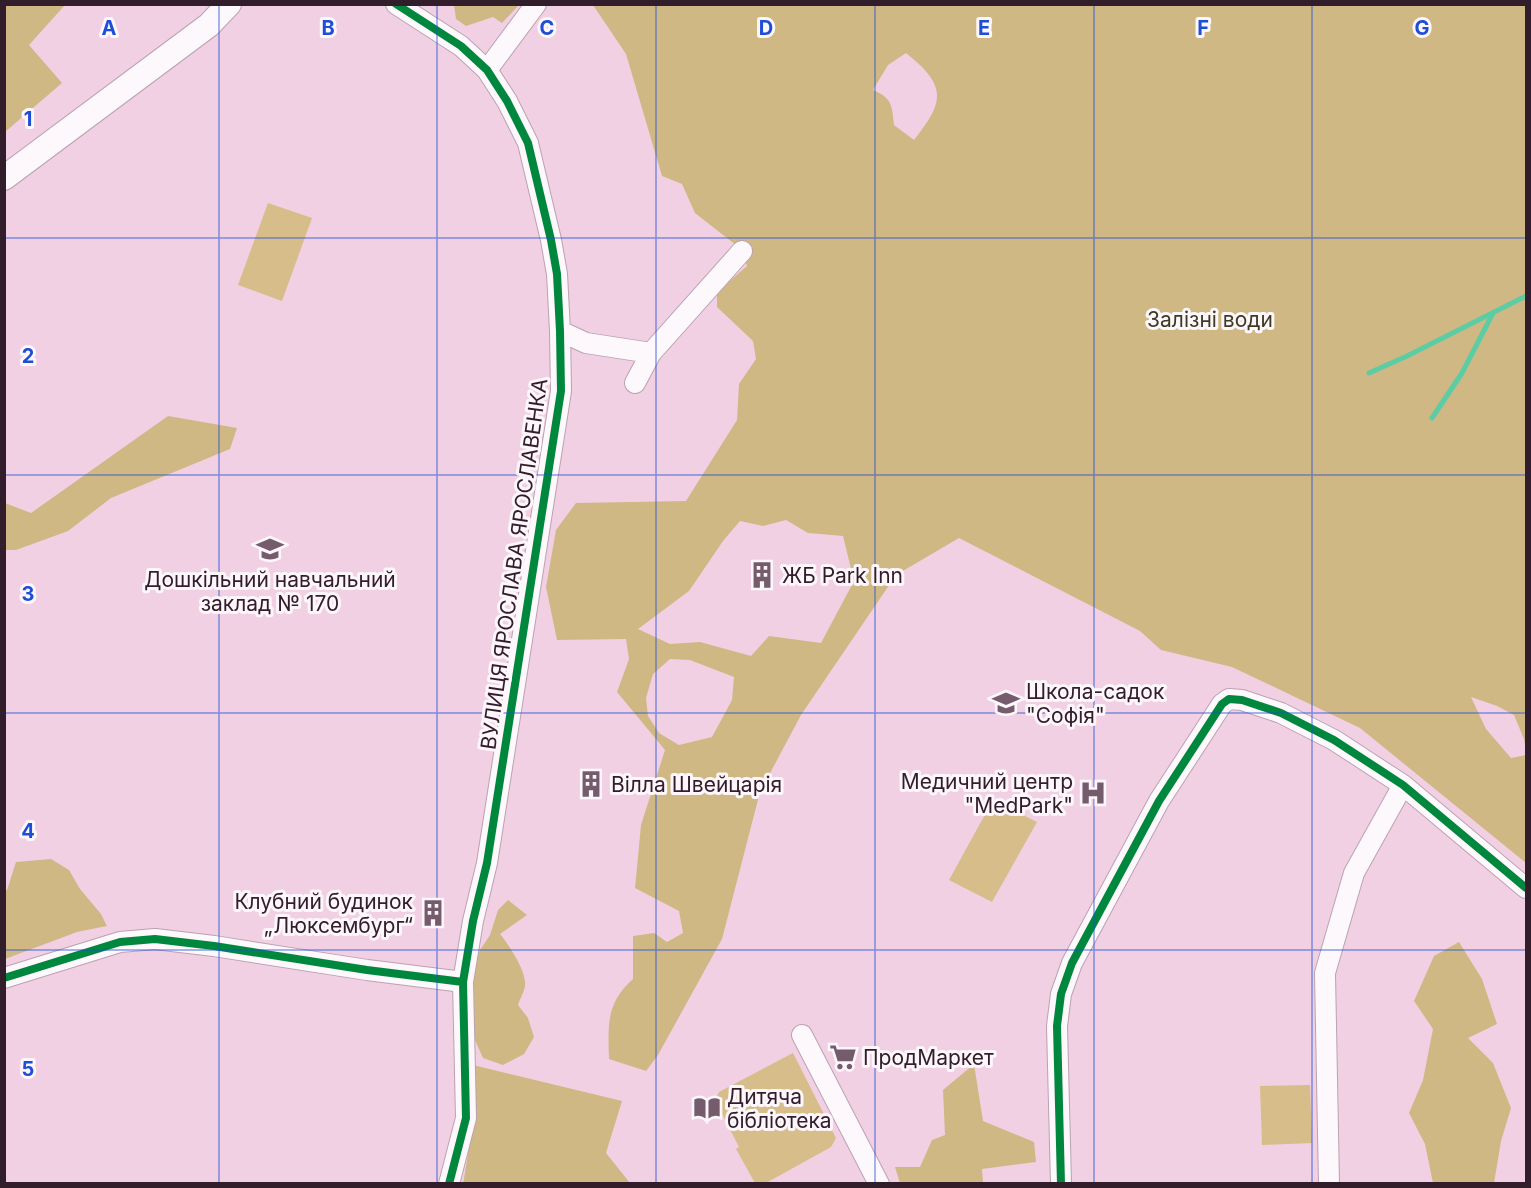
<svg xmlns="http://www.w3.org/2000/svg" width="1531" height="1188" font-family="Inter,sans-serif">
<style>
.green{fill:#d6bd8a}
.forest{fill:#d0b884;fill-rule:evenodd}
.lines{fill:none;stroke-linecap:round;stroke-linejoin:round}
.stream{stroke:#5ccca4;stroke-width:5}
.minor-casing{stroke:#bba2b1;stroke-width:22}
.major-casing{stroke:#bba2b1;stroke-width:26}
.minor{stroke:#fdf8fb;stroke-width:20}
.major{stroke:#fdf8fb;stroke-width:24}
.cycleway-casing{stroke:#fdf6fa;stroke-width:11}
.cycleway{stroke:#00873e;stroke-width:8}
.grid{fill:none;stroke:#1d4ed8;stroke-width:1.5;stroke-opacity:0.55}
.labels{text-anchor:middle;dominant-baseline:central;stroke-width:6;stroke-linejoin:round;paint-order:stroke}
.park-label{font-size:21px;fill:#3e3b23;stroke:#fdf6fa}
.street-label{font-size:21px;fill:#321d2b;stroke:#fdf6fa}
.poi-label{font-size:21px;fill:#321d2b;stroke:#fdf6fa;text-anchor:start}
.grid-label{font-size:20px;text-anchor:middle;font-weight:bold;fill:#1d4ed8;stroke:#fdf6fa;stroke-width:6;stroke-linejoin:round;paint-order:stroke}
</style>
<rect width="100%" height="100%" fill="#f1d0e4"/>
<path class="green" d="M 268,203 L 312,218 L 282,301 L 238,285 Z
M 993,800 L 1037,822 L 992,902 L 949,880 Z
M 793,1053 L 836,1138 L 831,1147 L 766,1183 L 755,1183 L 736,1149 L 739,1147 L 715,1100 L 719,1092 Z
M 1310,1085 L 1312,1143 L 1262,1145 L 1260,1086 Z"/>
<path class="forest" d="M 5,4 L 65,5 L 29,45 L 62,83 L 5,132 Z
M 454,5 L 454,4 L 519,5 L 502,23 L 493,17 L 466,26 L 456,19 Z
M 593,5 L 1526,5 L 1526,753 L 1524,739 L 1514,715 L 1497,706 L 1471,697 L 1486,729 L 1511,758 L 1526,755 L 1526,863 L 1360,728 L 1232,667 L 1161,650 L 1140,631 L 959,538 L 896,575 L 801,715 L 760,792 L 722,939 L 658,1055 L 646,1071 L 609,1059 C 608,1025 606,1003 633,979 L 633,936 L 654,933 L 667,942 L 683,933 L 679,911 L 635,888 L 641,825 L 665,750 L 617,692 L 629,659 L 626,639 L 557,640 L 546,587 L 556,530 L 576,503 L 686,501 L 737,420 L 739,384 L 756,359 L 753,341 L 717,307 L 717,292 L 747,266 L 741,249 L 695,213 L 682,184 L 662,176 L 626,54 ZM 906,53 C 947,86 945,101 914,140 L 894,125 C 892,105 892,98 873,90 L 888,65 ZM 786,520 L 808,533 L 843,536 L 854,581 L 821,643 L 769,636 L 751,656 L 700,642 L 670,644 L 638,629 L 689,591 L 723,541 L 740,521 L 763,526 ZM 670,659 L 690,660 L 734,677 L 732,700 L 712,737 L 679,745 L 659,733 L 648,716 L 646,698 L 653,674 Z
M 168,416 L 237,428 L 230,449 L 111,498 L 68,531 L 16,550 L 5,550 L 5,503 L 31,513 Z
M 51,859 L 69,870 L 80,889 L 101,914 L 107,926 L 77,932 L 5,959 L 5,891 L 7,890 L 16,862 Z
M 508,900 L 527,915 L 500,934 C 509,945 527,972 525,986 C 524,992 520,999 518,1005 L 528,1018 L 534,1037 L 524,1054 L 503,1065 L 483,1058 L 474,1038 L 472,989 L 474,967 L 480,950 L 490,935 L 498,910 Z
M 1459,942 L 1482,979 L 1497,1024 L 1468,1038 L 1493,1063 L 1511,1108 L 1501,1141 L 1494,1183 L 1433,1183 L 1425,1144 L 1409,1113 L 1423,1080 L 1433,1029 L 1414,1001 L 1434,956 Z
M 974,1064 L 983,1121 L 1034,1142 L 1036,1162 L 982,1169 L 983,1183 L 900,1183 L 895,1167 L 920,1167 L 932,1140 L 945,1135 L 943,1090 Z
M 473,1065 L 622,1101 L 606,1153 L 630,1183 L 463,1184 L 476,1107 Z"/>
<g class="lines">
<path class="stream" d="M 1369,373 L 1407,356 L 1526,296
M 1432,418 L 1462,373 L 1493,313"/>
<defs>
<path id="minor" d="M 396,4 L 461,46 L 487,70 L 507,101 L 528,143 L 551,240 L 557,274 L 560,331 L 561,391 L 487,863 L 473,921 L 463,982 L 466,1118 L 449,1184
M 487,70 L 536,4
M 560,331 L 586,343 L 651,353
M 635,383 L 651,353 L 742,251
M 4,978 L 120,942 L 155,939 L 214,946 L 367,970 L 463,982
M 802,1035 L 879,1184
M 1061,1184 L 1057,1026 L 1061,994 L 1072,963 L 1159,801 L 1222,704 L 1229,699 L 1242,700 L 1281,713 L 1334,740 L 1403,785 L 1526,888
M 1329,1184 L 1325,973 L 1354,873 L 1403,785"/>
<path id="major" d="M 4,178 L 209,25 L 229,4"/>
</defs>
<use href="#minor" class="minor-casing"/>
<use href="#major" class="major-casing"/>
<use href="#minor" class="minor"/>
<use href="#major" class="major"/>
<defs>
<path id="cycleway" d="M 396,4 L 461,46 L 487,70 L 507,101 L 528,143 L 551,240 L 557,274 L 560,331 L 561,391 L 487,863 L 473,921 L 463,982 L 466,1118 L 449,1184
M 4,978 L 120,942 L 155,939 L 214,946 L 367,970 L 463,982
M 1061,1184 L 1057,1026 L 1061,994 L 1072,963 L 1159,801 L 1222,704 L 1229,699 L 1242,700 L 1281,713 L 1334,740 L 1403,785 L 1526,888"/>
</defs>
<use href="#cycleway" class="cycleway-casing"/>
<use href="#cycleway" class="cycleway"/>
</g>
<path class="grid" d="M 219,4 L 219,1184M 437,4 L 437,1184M 656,4 L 656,1184M 875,4 L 875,1184M 1094,4 L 1094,1184M 1312,4 L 1312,1184M 4,238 L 1526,238M 4,475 L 1526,475M 4,713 L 1526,713M 4,950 L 1526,950"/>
<defs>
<symbol id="school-bare" viewBox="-9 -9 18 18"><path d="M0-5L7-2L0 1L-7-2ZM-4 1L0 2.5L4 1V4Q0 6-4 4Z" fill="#755c6c" stroke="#fdf6fa" stroke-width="2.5" paint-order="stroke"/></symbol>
<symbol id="building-bare" viewBox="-9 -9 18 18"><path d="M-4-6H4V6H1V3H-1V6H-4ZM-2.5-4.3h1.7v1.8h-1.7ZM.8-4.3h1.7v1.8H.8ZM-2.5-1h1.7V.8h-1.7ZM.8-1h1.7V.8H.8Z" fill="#755c6c" stroke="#fdf6fa" stroke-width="2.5" paint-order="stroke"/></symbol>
<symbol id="hospital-bare" viewBox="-9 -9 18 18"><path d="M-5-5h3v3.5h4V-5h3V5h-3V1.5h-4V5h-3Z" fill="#755c6c" stroke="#fdf6fa" stroke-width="2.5" paint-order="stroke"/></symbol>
<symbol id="supermarket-bare" viewBox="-9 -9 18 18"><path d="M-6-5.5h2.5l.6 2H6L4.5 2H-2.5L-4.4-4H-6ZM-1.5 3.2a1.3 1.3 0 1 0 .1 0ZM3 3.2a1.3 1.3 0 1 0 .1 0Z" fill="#755c6c" stroke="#fdf6fa" stroke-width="2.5" paint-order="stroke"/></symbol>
<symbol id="library-bare" viewBox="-9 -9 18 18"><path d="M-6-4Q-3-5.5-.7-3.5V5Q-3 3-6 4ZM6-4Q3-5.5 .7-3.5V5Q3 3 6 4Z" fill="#755c6c" stroke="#fdf6fa" stroke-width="2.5" paint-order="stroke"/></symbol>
</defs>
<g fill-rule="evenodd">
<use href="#school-bare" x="251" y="530" width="38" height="38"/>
<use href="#building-bare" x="743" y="556" width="38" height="38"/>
<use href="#school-bare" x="987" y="684" width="38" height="38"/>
<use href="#building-bare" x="572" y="765" width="38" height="38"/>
<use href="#hospital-bare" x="1074" y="774" width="38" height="38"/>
<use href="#building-bare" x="414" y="894" width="38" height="38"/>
<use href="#supermarket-bare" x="824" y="1038" width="38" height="38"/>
<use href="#library-bare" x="688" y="1089" width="38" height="38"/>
</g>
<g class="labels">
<g class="park-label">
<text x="1210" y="319">Залізні води</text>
</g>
<g class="street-label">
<text transform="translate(514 564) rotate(-82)">ВУЛИЦЯ ЯРОСЛАВА ЯРОСЛАВЕНКА</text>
</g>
<g class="poi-label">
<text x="782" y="575">ЖБ Park Inn</text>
<text x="270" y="579" text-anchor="middle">Дошкільний навчальний<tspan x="270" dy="24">заклад № 170</tspan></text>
<text x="1026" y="691">Школа-садок<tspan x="1026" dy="24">"Софія"</tspan></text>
<text x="1073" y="781" text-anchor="end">Медичний центр<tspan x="1073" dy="24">"MedPark"</tspan></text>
<text x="611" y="784">Вілла Швейцарія</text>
<text x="413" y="901" text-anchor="end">Клубний будинок<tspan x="413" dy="24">„Люксембург“</tspan></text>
<text x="863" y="1057">ПродМаркет</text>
<text x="727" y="1096">Дитяча<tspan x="727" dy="24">бібліотека</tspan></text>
</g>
</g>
<g class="grid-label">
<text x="109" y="35">A</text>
<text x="328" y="35">B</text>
<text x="547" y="35">C</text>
<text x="766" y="35">D</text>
<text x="984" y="35">E</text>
<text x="1203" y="35">F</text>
<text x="1422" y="35">G</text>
<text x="28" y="126">1</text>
<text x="28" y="363">2</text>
<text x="28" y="601">3</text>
<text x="28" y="838">4</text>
<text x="28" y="1076">5</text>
</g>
<rect width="1531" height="1188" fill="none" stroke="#321d2b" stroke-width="12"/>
</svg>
